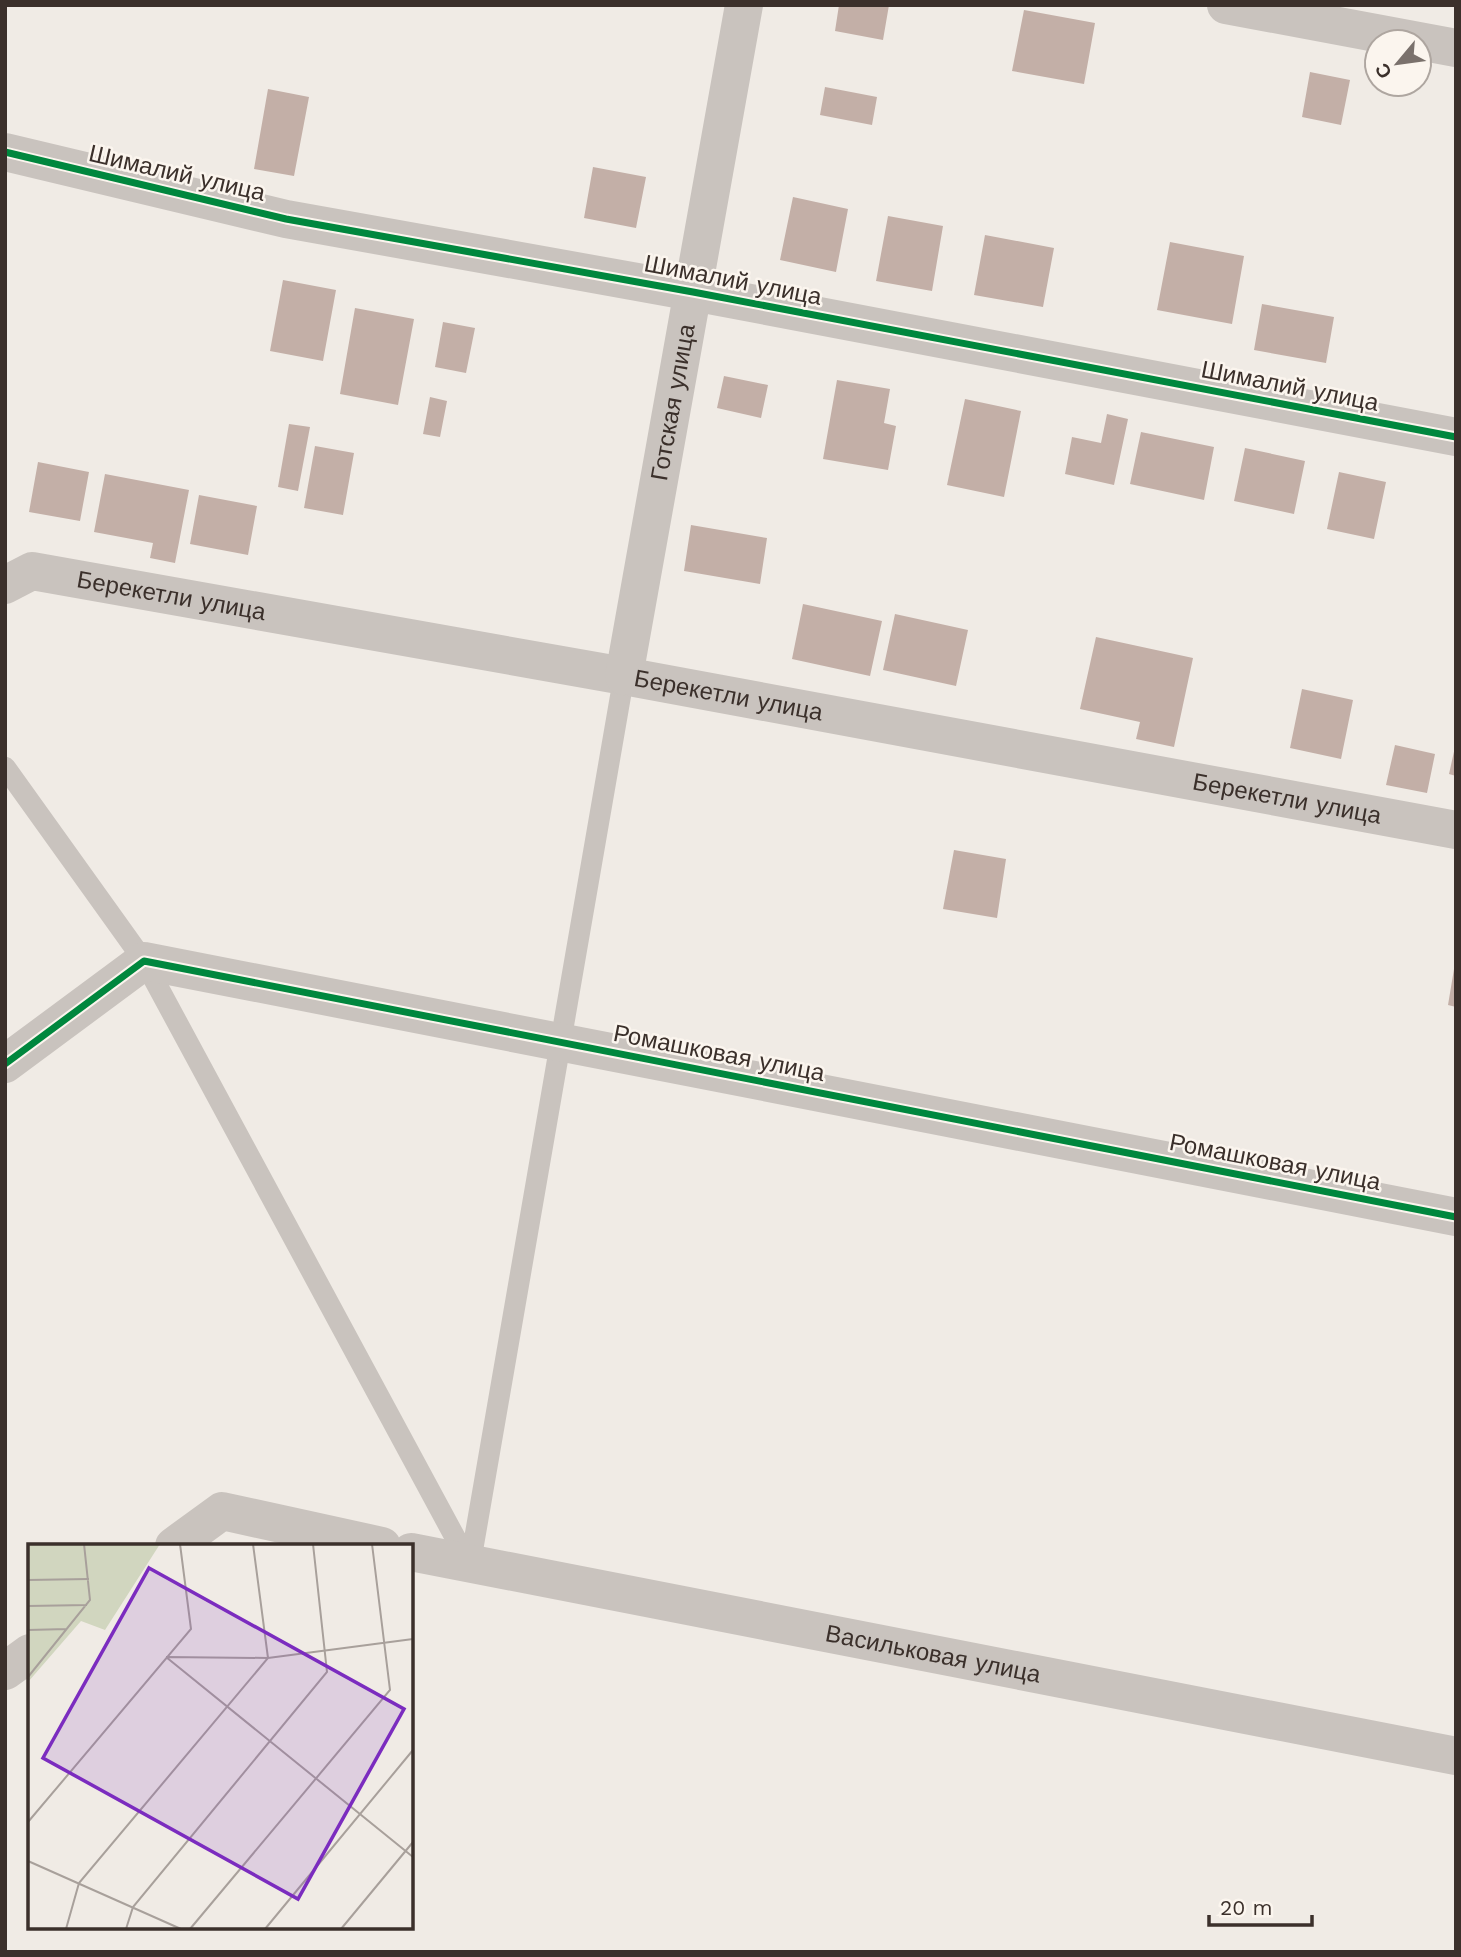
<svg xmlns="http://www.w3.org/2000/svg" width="1461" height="1957" font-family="'Work Sans',sans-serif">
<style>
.building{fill:#c3afa7}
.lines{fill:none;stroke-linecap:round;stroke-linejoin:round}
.service{stroke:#c9c3be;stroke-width:21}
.minor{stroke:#c9c3be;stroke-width:38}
.cycleway-casing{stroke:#fbf5ee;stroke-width:11}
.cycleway{stroke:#00873e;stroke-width:7}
.labels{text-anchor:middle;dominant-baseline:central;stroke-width:5;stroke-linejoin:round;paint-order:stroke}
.street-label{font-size:24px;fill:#3b302b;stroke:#fbf5ee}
.inset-road{fill:none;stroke:#a8a09b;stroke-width:2}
.view{fill:#7b2cbf;fill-opacity:0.15;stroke:#7b2cbf;stroke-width:3.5}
.inset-edge{fill:none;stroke:#3b302b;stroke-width:3.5}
</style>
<rect width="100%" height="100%" fill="#f0ebe5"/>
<path class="building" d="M 839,5 L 889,5 L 883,40 L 835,31 Z
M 1024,10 L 1095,23 L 1084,84 L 1012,71 Z
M 1310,72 L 1350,80 L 1341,125 L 1302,117 Z
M 825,87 L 877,97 L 872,125 L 820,115 Z
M 268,89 L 309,97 L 294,176 L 254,169 Z
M 593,167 L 646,177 L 636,228 L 584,218 Z
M 793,197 L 848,209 L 836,272 L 780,260 Z
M 888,216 L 943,226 L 932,291 L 876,281 Z
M 985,235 L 1054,248 L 1043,307 L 974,295 Z
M 1170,242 L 1244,256 L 1232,324 L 1157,310 Z
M 283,280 L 336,290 L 323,361 L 270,351 Z
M 1262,304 L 1334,317 L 1326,363 L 1254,350 Z
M 355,308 L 414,319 L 398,405 L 340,394 Z
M 443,322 L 475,328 L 466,373 L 435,367 Z
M 724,376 L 768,385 L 761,418 L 717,408 Z
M 837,380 L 890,389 L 884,423 L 896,426 L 888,470 L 823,459 Z
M 430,397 L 447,401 L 440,437 L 423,434 Z
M 965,399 L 1021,411 L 1004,497 L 947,485 Z
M 1107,414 L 1128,419 L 1114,485 L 1065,474 L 1072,437 L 1101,443 Z
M 289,424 L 310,427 L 298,491 L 278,487 Z
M 1141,432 L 1214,447 L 1204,500 L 1130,484 Z
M 315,446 L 354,453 L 343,515 L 304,508 Z
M 1245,448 L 1305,461 L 1294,514 L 1234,501 Z
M 38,462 L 89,472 L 80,521 L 29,512 Z
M 1339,472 L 1386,482 L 1374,539 L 1327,529 Z
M 105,474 L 189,490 L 175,563 L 150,558 L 153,543 L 94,532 Z
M 199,495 L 257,506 L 248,555 L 190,544 Z
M 691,525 L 767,538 L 760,584 L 684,571 Z
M 803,604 L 882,621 L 870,676 L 792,659 Z
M 895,614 L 968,630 L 956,686 L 883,670 Z
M 1096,637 L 1193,658 L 1174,747 L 1136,739 L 1140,722 L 1080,709 Z
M 1302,689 L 1353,700 L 1341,759 L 1290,748 Z
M 1395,745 L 1435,754 L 1427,793 L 1386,785 Z
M 1455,747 L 1456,747 L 1456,776 L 1449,774 Z
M 954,850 L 1006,859 L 997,918 L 943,909 Z
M 1454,969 L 1456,969 L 1456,1007 L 1448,1005 Z"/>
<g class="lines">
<path class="service" d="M 5,767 L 144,961 L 470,1565
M 470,1565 L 624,676"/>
<g class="minor">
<path d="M 1226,5 L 1456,48"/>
<path d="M 5,152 L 286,219 L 693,292 L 1456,437"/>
<path id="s1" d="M 5,585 L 32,571 L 624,676 L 1456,830"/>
<path id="s2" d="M 624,676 L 744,5"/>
<path d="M 5,1064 L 144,961 L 1456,1217"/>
<path d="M 174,1546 L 222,1511 L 382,1546"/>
<path id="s3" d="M 411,1552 L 1456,1756"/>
<path d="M 5,1671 L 30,1653"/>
</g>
<defs>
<path id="cycleway" d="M 5,152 L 286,219 L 693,292 L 1456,437
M 5,1064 L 144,961 L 1456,1217"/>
</defs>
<use href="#cycleway" class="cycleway-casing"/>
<use href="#cycleway" class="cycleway"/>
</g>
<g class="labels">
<g class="street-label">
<text transform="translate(177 173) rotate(13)">Шималий улица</text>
<text transform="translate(733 280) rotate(11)">Шималий улица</text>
<text transform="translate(1290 386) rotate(11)">Шималий улица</text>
<text stroke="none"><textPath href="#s2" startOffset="278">Готская улица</textPath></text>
<text stroke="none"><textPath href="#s1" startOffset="172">Берекетли улица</textPath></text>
<text stroke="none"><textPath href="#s1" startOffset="738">Берекетли улица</textPath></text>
<text stroke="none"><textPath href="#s1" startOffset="1306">Берекетли улица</textPath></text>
<text transform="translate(719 1053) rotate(11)">Ромашковая улица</text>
<text transform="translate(1275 1162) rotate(11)">Ромашковая улица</text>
<text stroke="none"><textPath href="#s3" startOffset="532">Васильковая улица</textPath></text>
</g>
</g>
<g transform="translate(28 1544)">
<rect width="385" height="385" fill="#f0ebe5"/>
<path d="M 0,0 L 132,0 L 77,86 L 53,77 L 0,138 Z" fill="#d1d6bf"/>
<path class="inset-road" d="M 0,36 L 61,35M 0,62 L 59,61M 0,86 L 39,85M 138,113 L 385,313M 138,113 L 240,114 L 385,95M 0,133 L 62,56 L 56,0M 0,278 L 163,85 L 152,0M 0,317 L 153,385M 38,385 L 51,339 L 240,114 L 225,0M 98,385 L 105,363 L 299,128 L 285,0M 162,385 L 362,146 L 344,0M 237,385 L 385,206M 313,385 L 385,298"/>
<path class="view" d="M 121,24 L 376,165 L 270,355 L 15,214 Z"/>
<rect width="385" height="385" class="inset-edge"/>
</g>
<rect width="1461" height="1957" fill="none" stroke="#3b302b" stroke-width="14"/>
<g transform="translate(1398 63) rotate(241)"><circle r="33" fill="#fbf5ee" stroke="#aea6a0" stroke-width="2"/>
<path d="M0-5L12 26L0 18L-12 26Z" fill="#7a716c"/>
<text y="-10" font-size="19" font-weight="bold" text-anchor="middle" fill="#3b302b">С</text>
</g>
<path d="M1209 1915v10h103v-10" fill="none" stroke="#3b302b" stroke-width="3.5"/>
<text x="1220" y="1915" font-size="21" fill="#3b302b" stroke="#fbf5ee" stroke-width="5" paint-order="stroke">20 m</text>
</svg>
